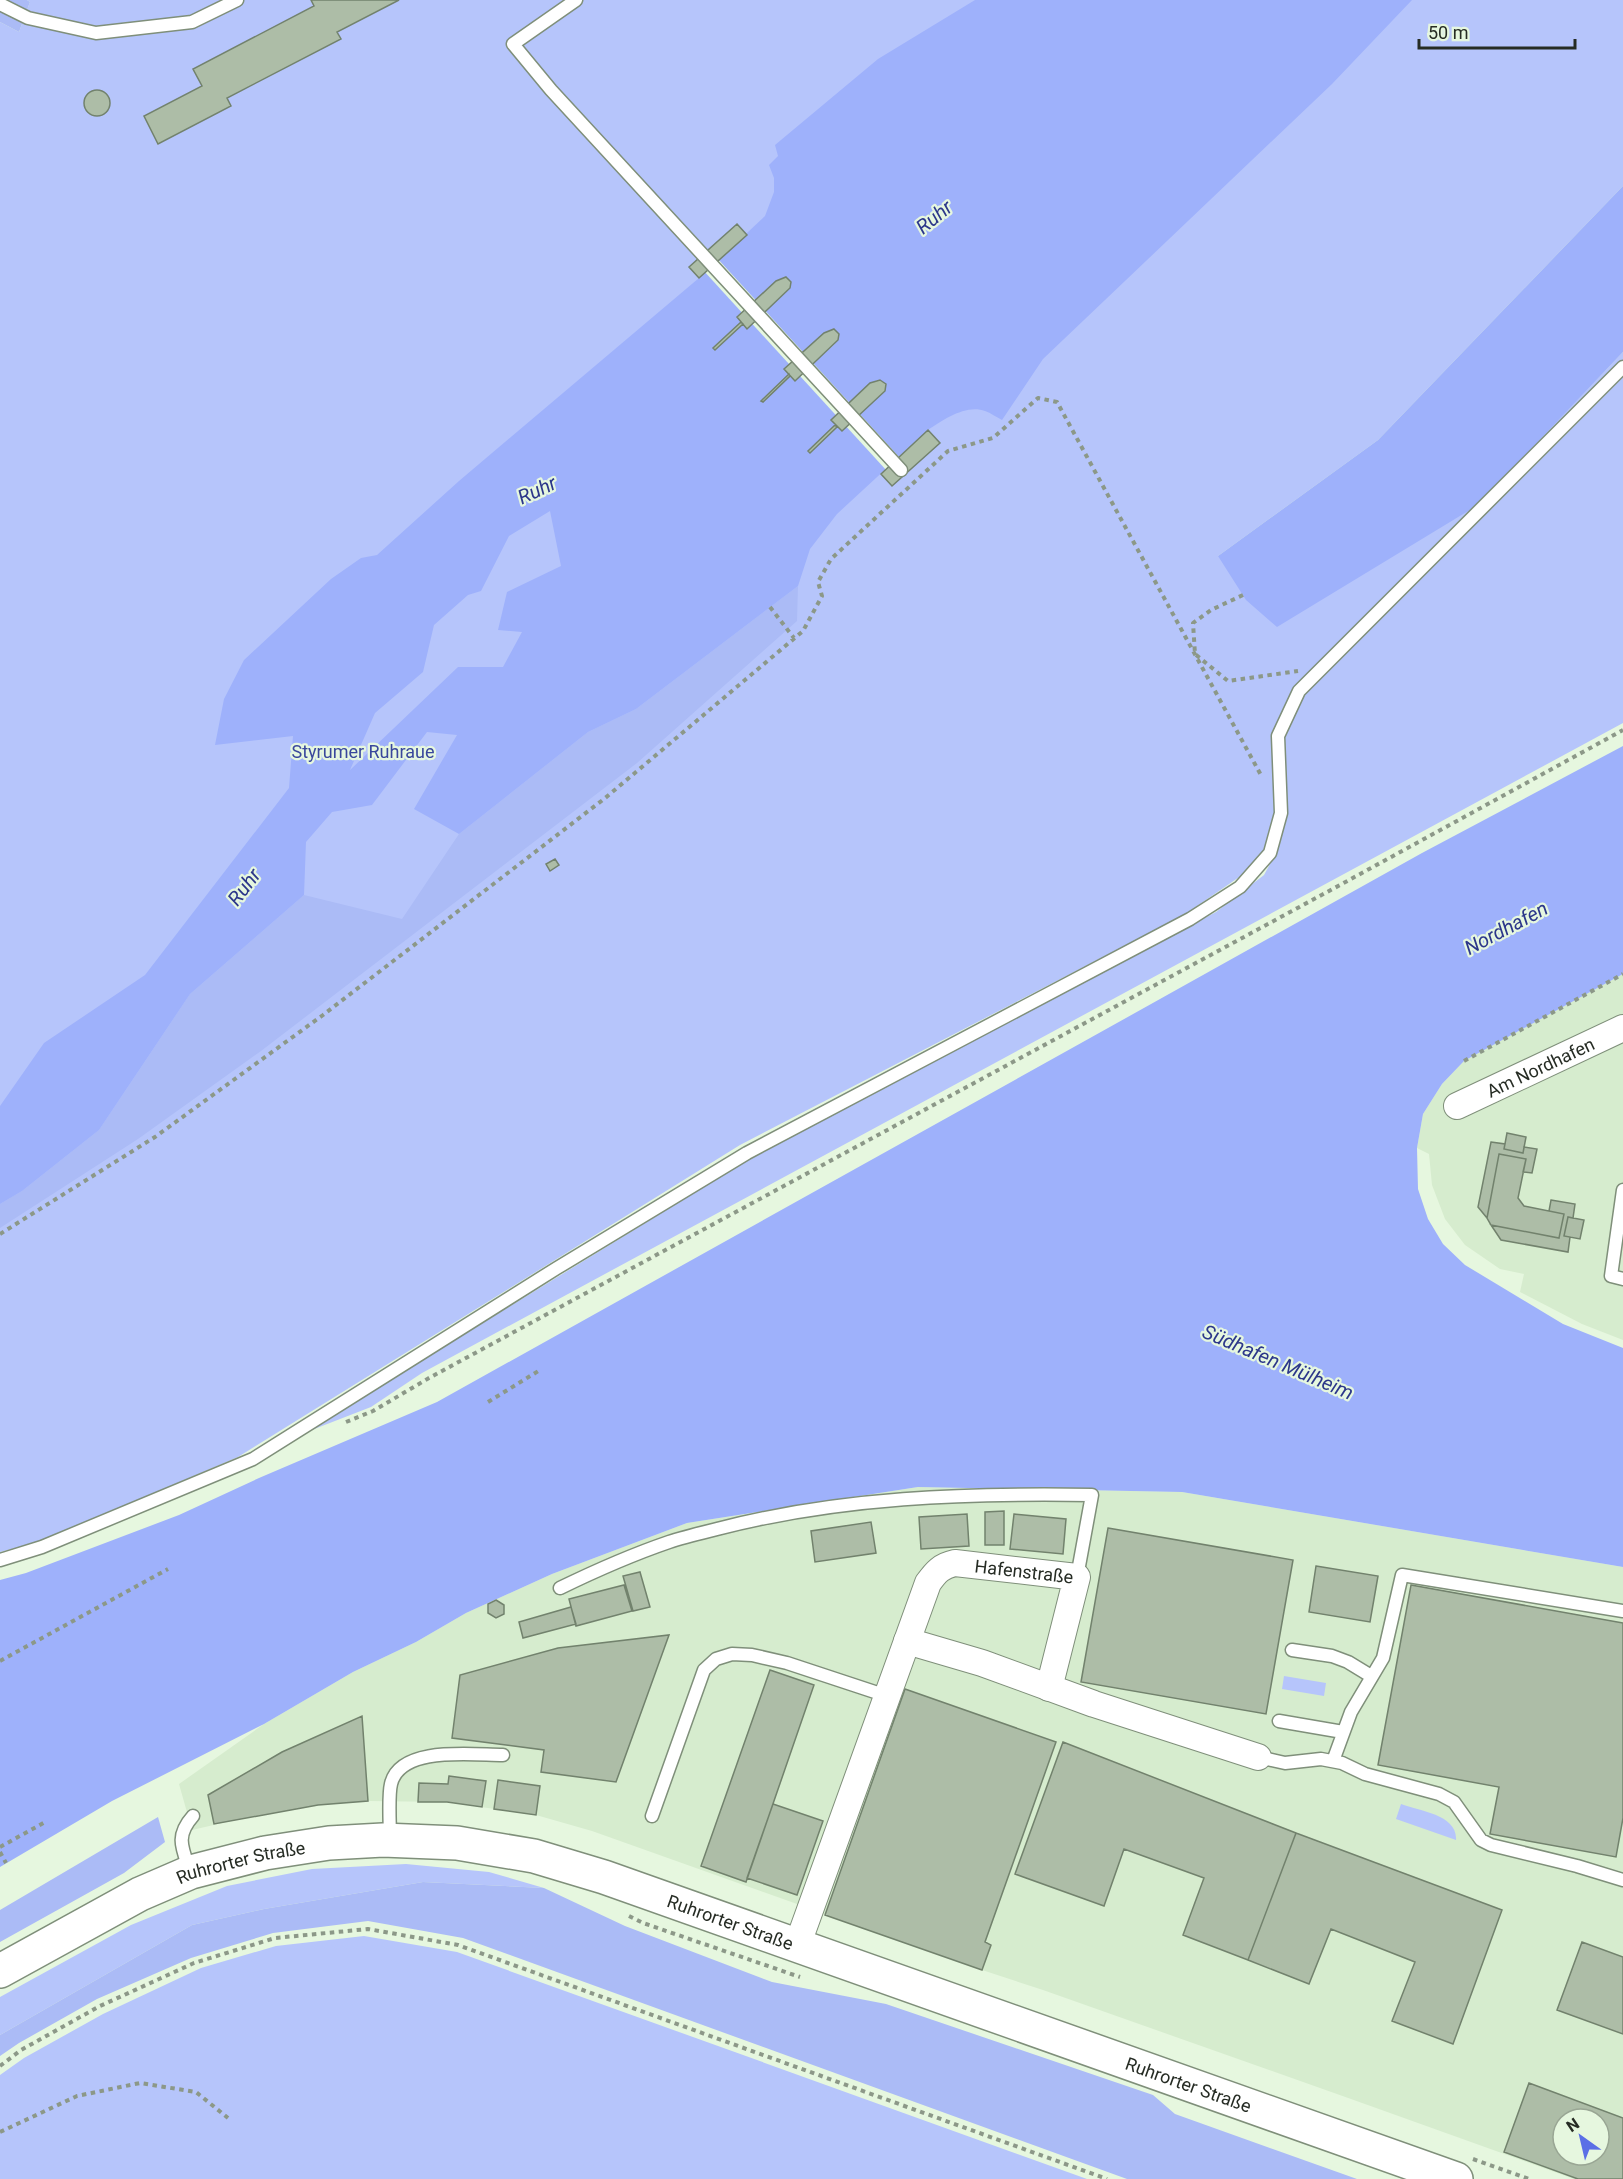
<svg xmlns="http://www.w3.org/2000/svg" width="1623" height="2179" font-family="Roboto,sans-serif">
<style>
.built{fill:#d6ecce;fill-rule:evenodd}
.green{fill:#b6c5fb}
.forest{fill:#abbbf6}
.water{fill:#9eb1fb;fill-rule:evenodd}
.pier{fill:#e6f7df}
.building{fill:#adbda7;stroke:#72826d;stroke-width:1.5;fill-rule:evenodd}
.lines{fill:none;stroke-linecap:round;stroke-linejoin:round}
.lane-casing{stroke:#7f8f7a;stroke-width:15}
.street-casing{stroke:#7f8f7a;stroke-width:28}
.secondary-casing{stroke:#7f8f7a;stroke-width:36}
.path{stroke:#8c9888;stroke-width:4;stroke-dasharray:4.5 4.5;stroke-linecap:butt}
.lane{stroke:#fff;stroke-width:12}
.street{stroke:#fff;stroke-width:26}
.secondary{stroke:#fff;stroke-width:33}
.labels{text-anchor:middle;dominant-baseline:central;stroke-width:4.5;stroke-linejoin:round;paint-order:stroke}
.park-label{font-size:18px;fill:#39479c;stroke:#e6f7df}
.street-label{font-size:18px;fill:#262c24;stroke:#e6f7df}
.water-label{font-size:20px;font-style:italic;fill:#2c378a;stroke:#e6f7df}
</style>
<rect width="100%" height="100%" fill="#e6f7df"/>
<path class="built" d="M 1623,974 L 1623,1340 L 1582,1324 L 1520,1292 L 1524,1274 L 1500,1269 L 1465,1245 L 1445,1219 L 1432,1185 L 1429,1154 L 1417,1148 L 1423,1114 L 1442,1084 L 1464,1061 Z
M 918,1487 L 1182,1492 L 1623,1567 L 1623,2179 L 1574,2179 L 1351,2099 L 1043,1990 L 982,1970 L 592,1831 L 536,1815 L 447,1802 L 368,1801 L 318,1805 L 266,1813 L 192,1830 L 179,1784 L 264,1724 L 353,1672 L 416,1642 L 466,1613 L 552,1574 L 687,1523 ZM 1563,2119 L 1599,2119 L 1599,2155 L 1563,2155 Z"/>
<path class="green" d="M 27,0 L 1623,0 L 1623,186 L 1378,440 L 1218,556 L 1477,505 L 1623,352 L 1623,723 L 422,1373 L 371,1407 L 304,1433 L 746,1161 L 1216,912 L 1264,875 L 1277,851 L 1184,915 L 740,1145 L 238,1457 L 42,1541 L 0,1552 L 0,22 L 19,32 L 30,2 Z
M 1284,1676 L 1326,1683 L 1324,1696 L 1282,1689 Z
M 1401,1804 C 1420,1811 1458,1815 1456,1840 L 1396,1819 Z
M 406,1864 L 489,1872 L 544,1888 L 423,1882 L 264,1909 L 192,1925 L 0,2035 L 0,1997 L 131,1925 L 227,1886 L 312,1869 Z
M 364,1936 L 457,1952 L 1087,2179 L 0,2179 L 0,2075 L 24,2058 L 103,2014 L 201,1968 L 276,1946 Z"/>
<path class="forest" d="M 0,0 L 27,0 L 30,2 L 19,32 L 0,22 Z
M 798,586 L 797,621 L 637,763 L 261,1051 L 138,1139 L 0,1228 L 0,1204 L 22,1191 L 99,1130 L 190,994 L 304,895 L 402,919 L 459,834 L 588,732 L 636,709 Z
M 158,1817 L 165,1842 L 124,1873 L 0,1942 L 0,1910 Z
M 423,1882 L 544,1888 L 625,1926 L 772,1982 L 886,2004 L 1153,2095 L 1175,2114 L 1357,2179 L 1127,2179 L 463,1938 L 368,1921 L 273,1933 L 191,1958 L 97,1999 L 19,2043 L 0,2056 L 0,2035 L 192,1925 L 264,1909 Z"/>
<path class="water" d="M 975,0 L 1412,0 L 1332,84 L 1043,359 L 1002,420 C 996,417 991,413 985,411 C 966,404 943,420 928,430 L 837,514 L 810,549 L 798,586 L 636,709 L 588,732 L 459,834 L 414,809 L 457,735 L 427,732 L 372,805 L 332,812 L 306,842 L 304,895 L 190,994 L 99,1130 L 22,1191 L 0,1204 L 0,1106 L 44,1043 L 145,975 L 289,788 L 293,736 L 215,745 L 224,699 L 244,660 L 331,579 L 361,558 L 377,555 L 459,481 L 699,278 L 765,216 L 774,192 L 774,178 L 769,165 L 778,156 L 775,145 L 878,59 ZM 786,277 L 791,282 L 790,288 L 766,311 L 756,299 L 776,281 ZM 834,329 L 839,334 L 839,337 L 834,345 L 814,363 L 804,352 L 824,333 ZM 877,380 L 880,380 L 885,384 L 885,391 L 860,414 L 871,384 ZM 550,511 L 561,566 L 507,592 L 498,630 L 522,632 L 503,667 L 458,667 L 350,770 L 375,713 L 423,672 L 434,625 L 468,595 L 481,591 L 509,536 Z
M 1623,186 L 1623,352 L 1478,505 L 1277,627 L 1246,600 L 1218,556 L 1378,440 Z
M 1623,746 L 1623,974 L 1464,1061 L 1442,1084 L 1423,1114 L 1417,1148 L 1418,1189 L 1428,1219 L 1443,1244 L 1465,1265 L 1563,1324 L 1623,1348 L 1623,1567 L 1182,1492 L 918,1487 L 687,1523 L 552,1574 L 466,1613 L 416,1642 L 353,1672 L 264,1724 L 112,1801 L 0,1867 L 0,1580 L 26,1573 L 179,1515 L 259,1478 L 437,1402 L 1422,853 Z"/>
<path class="pier" d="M 717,258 L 900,458 L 887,471 L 703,270 Z"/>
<path class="building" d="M 311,0 L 399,0 L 337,32 L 341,39 L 227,98 L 231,106 L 158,144 L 144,116 L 202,86 L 193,69 L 314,6 Z
M84 103a13 13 0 1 1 26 0a13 13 0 1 1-26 0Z
M 737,224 L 747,235 L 699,278 L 689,267 Z
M 786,277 L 791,282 L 790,288 L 747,329 L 737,317 L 776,281 Z
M 741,322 L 743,324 L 715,350 L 713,348 Z
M 834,329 L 839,334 L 838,340 L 795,381 L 784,369 L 824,333 Z
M 789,374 L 790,376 L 763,402 L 761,401 Z
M 880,380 L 886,384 L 885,391 L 842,431 L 831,420 L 870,383 Z
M 835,425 L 837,427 L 810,453 L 808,451 Z
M 928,430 L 940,443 L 892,486 L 881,474 Z
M 555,859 L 559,865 L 550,871 L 546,864 Z
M 1507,1133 L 1526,1137 L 1523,1153 L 1504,1149 Z
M 1491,1142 L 1505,1144 L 1504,1149 L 1523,1153 L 1524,1147 L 1537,1149 L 1532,1173 L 1523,1172 L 1526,1159 L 1499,1154 L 1487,1218 L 1478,1207 Z
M 1499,1154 L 1526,1159 L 1518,1198 L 1524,1206 L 1564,1214 L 1559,1238 L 1491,1225 L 1487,1218 Z
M 1551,1200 L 1575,1204 L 1573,1218 L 1568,1217 L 1564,1236 L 1570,1237 L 1568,1252 L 1501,1240 L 1491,1225 L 1559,1238 L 1564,1214 L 1549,1211 Z
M 1568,1217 L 1584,1220 L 1580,1239 L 1564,1236 Z
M 1004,1511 L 1004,1545 L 985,1545 L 985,1512 Z
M 967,1514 L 969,1546 L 921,1549 L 919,1517 Z
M 1014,1514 L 1066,1519 L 1063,1554 L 1010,1549 Z
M 871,1522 L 876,1553 L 815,1562 L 811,1531 Z
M 1108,1528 L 1293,1560 L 1266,1714 L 1081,1682 Z
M 1316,1566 L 1378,1576 L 1370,1622 L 1309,1612 Z
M 640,1572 L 650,1607 L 633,1611 L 623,1576 Z
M 624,1585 L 632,1611 L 576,1626 L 569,1599 Z
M 1411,1585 L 1623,1623 L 1623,1818 L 1616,1857 L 1490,1834 L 1499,1787 L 1378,1765 Z
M 496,1600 L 504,1605 L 504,1614 L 496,1618 L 488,1613 L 488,1604 Z
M 571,1607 L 576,1624 L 523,1638 L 519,1622 Z
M 669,1635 L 616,1782 L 541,1772 L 544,1750 L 452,1738 L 460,1675 L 558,1648 Z
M 770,1670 L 814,1685 L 746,1882 L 701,1866 Z
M 905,1689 L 1056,1742 L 985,1942 L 991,1945 L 982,1970 L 825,1915 Z
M 362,1716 L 368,1801 L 318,1805 L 214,1824 L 208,1795 L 282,1752 Z
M 1063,1742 L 1296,1833 L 1248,1960 L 1183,1935 L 1204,1878 L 1124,1849 L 1104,1906 L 1015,1874 Z
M 449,1776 L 486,1781 L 482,1807 L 447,1802 L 418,1802 L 419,1783 L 448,1784 Z
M 498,1780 L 540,1786 L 536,1815 L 494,1809 Z
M 773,1804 L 823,1821 L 797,1895 L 747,1878 Z
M 1296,1833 L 1502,1910 L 1453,2044 L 1392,2021 L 1415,1962 L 1331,1929 L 1309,1984 L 1248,1960 Z
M 1582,1942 L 1623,1957 L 1623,2034 L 1557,2010 Z
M 1529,2083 L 1623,2118 L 1623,2179 L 1578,2179 L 1504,2152 ZM 1563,2119 L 1599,2119 L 1599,2155 L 1563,2155 Z"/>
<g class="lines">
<defs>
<path id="lane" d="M 576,0 L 513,44 L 551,90 L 901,470
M 0,4 L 28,18 L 96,33 L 192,22 L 237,0
M 1623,1190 L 1611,1276 L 1623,1279
M 0,1560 L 42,1547 L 253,1459 L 557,1268 L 747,1153 L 1190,919 L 1240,887 L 1270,853 L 1281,813 L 1278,736 L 1299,691 L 1623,367
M 560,1588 C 595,1571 631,1555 669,1542 C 684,1537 701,1533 717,1529 C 840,1497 966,1493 1092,1495 L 1077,1577
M 1292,1650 L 1332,1656 L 1348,1662 L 1371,1676
M 1279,1721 L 1343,1732
M 1258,1757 L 1285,1763 L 1321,1759 L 1342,1763 L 1365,1774 L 1439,1794 L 1454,1802 L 1481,1840 L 1491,1845 L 1577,1866 L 1623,1880
M 1333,1761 L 1351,1712 L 1383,1658 L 1402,1575 L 1623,1611
M 652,1816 L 704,1670 L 716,1659 L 732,1654 L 752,1655 L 787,1663 L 887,1696
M 390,1839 C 390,1825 388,1796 391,1784 C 400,1745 473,1755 503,1755
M 190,1871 C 182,1848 175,1836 193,1816"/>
<g id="street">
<path id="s1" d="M 1457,1106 L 1623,1028"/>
<path d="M 907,1641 L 982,1663 L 1094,1704 L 1258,1757"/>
<path id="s2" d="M 797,1946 L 928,1583 C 936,1572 941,1566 955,1563 L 1077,1577 L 1049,1688"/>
</g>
<g id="secondary">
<path id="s3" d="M 0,1971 L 140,1894 L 191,1872 L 265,1853 L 329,1843 L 383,1840 L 457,1843 L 534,1856 L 604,1877 L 1456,2179"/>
</g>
</defs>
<use href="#lane" class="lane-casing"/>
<use href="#street" class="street-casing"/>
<use href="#secondary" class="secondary-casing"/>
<path class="path" d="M 1243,595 L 1211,610 L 1193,623 L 1195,654 L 1228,681 L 1298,671
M 770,607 L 794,638
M 1464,1061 L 1623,974
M 0,1234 L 155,1137 L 323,1015 L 604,799 L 803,631 L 822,596 L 818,582 L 831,559 L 948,451 L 993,438 L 1038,398 L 1057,402 L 1262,777
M 488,1402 L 540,1370
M 346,1422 L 373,1411 L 429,1378 L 1340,885 L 1623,730
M 0,1661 L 168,1569
M 0,1847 L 47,1821
M 0,1852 L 6,1863
M 629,1916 L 643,1923 L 800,1977
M 0,2066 L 21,2050 L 100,2006 L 194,1963 L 275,1938 L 368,1929 L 458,1945 L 1107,2179
M 0,2132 L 77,2096 L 140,2083 L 196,2092 L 228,2118
M 1473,2159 L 1529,2179"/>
<use href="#lane" class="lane"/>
<use href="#street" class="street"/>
<use href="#secondary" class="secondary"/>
</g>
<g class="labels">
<g class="park-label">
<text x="363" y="751">Styrumer Ruhraue</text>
</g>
<g class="street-label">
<text stroke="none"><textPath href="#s1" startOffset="92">Am Nordhafen</textPath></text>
<text stroke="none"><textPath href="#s2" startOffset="490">Hafenstraße</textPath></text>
<text stroke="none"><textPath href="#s3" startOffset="266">Ruhrorter Straße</textPath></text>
<text stroke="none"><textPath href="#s3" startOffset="770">Ruhrorter Straße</textPath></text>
<text stroke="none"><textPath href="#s3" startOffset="1256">Ruhrorter Straße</textPath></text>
</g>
<g class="water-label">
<text transform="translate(934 217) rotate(-39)">Ruhr</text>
<text transform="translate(537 490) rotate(-25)">Ruhr</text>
<text transform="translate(244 887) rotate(-53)">Ruhr</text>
<text transform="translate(1506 928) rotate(-28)">Nordhafen</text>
<text transform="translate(1278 1362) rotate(23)">Südhafen Mülheim</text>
</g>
</g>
<g transform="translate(1581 2137) rotate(326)"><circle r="28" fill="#e6f7df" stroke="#99a694" stroke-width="1.5"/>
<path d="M0-4.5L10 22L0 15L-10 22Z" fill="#5b6fe6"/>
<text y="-9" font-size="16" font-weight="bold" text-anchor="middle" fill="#262c24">N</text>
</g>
<path d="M1419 39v9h156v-9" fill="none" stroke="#262c24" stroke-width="3"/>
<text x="1428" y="39" font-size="18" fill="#262c24" stroke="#e6f7df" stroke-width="4.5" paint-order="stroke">50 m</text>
</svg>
